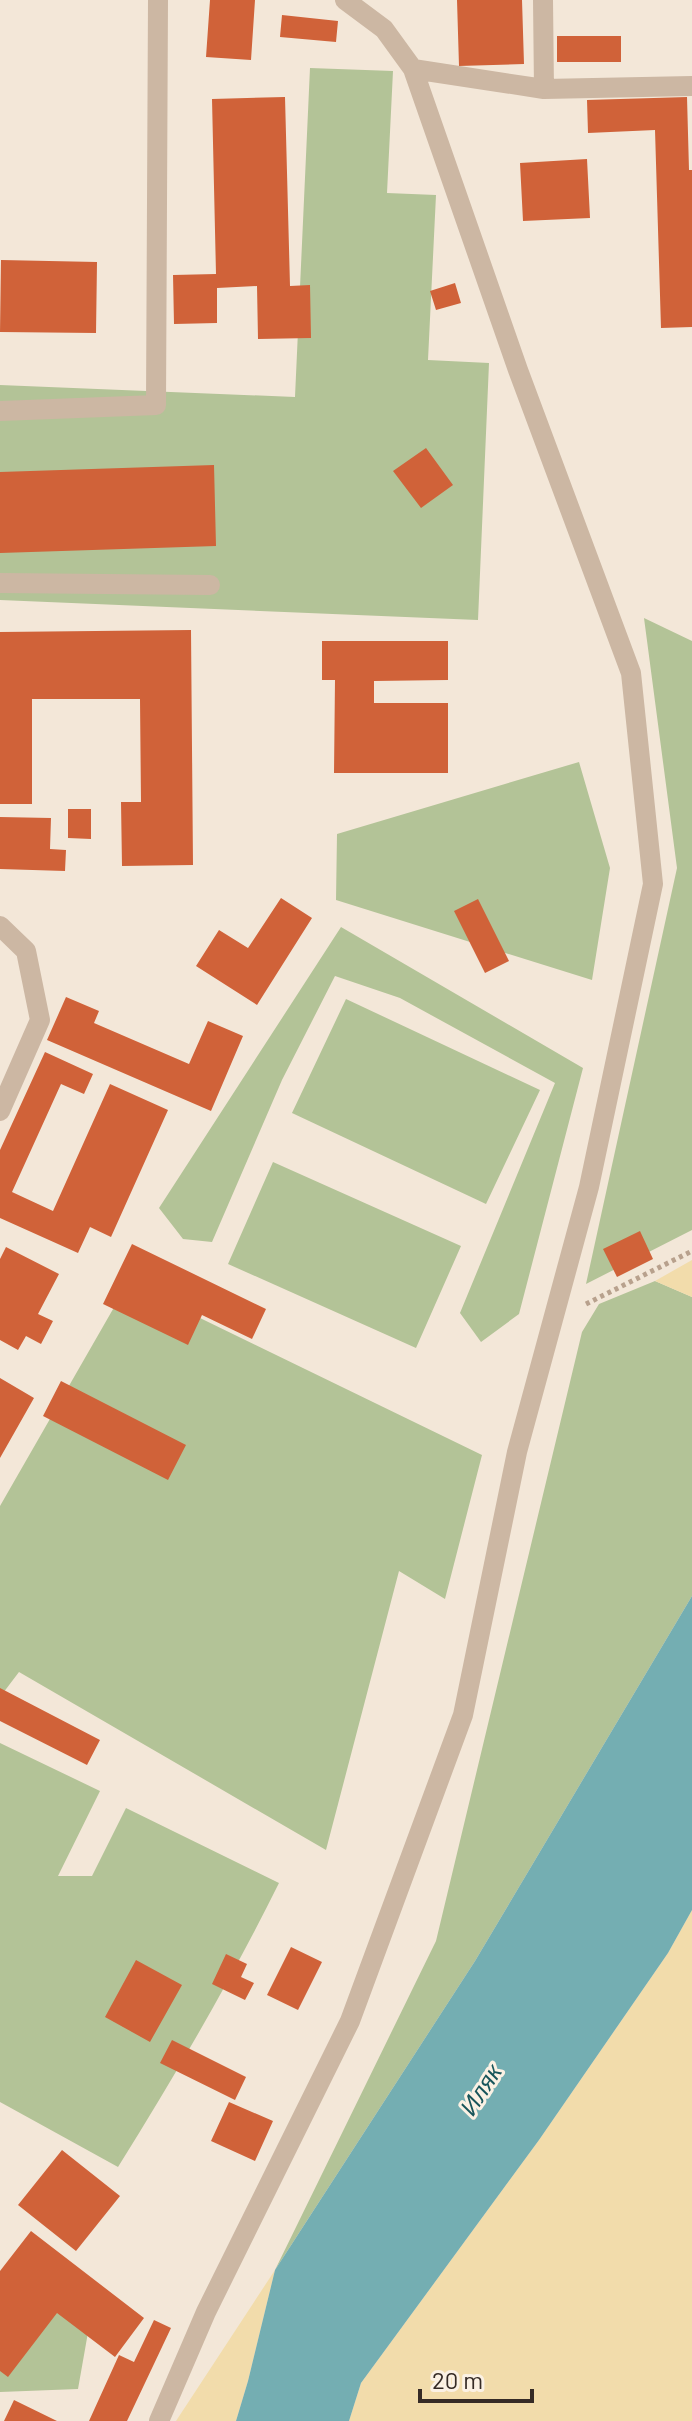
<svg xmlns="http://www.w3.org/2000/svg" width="692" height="2421" font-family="Barlow,sans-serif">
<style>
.green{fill:#b3c397}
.sand{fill:#f2dcab}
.water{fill:#74aeb2}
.building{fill:#d06239}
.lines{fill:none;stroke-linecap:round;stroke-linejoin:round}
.path{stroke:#b8a18d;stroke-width:5;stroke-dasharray:4 4;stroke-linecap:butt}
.lane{stroke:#ccb7a3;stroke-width:20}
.street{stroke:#ccb7a3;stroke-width:20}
.labels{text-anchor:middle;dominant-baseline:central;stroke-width:6;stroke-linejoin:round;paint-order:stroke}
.water-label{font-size:24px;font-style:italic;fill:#18555b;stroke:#fbf1e4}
</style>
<rect width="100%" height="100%" fill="#f3e7d8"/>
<path class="green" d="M 310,68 L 393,71 L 387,193 L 436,195 L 428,360 L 489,363 L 478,620 L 0,600 L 0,385 L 295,397 Z
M 644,618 L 692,641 L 692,1230 L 586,1284 L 677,868 Z
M 579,762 L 610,868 L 592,980 L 336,900 L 337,834 Z
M 341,927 L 583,1068 L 519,1314 L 481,1342 L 460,1313 L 555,1083 L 400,998 L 335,976 L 282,1080 L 212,1242 L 183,1239 L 159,1208 Z
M 346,999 L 540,1090 L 486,1204 L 292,1113 Z
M 273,1162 L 461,1246 L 416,1348 L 228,1264 Z
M 655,1281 L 692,1297 L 692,1596 L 475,1961 L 275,2270 L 436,1941 L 582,1332 L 599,1304 Z
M 128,1283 L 482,1455 L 445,1599 L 399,1571 L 326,1850 L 19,1672 L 0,1697 L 0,1506 Z
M 0,1743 L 100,1791 L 58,1876 L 92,1876 L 126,1808 L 279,1883 C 231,1980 176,2074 118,2167 L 0,2102 Z
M 93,2304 L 78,2389 L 0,2392 L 0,2317 Z"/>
<path class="sand" d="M 692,1260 L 692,1297 L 655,1281 Z
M 692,1910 L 692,2421 L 349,2421 L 361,2383 L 539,2140 L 668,1953 Z
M 275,2270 L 248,2381 L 236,2421 L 176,2421 Z"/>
<path class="water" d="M 692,1596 L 692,1910 L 668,1953 L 539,2140 L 361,2383 L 349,2421 L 236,2421 L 248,2381 L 275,2270 L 475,1961 Z"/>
<path class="building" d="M 210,0 L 255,0 L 251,60 L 206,57 Z
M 457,0 L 522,0 L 524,64 L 459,66 Z
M 282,15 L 338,21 L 336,42 L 280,37 Z
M 557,36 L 621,36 L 621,62 L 557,62 Z
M 285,97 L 290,286 L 310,285 L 311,338 L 258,339 L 257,286 L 217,288 L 217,323 L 174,324 L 173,275 L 216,274 L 212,99 Z
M 687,97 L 689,170 L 692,170 L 692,327 L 661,328 L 655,130 L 588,133 L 587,100 Z
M 587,159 L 590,218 L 523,221 L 520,163 Z
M 1,260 L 97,262 L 96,333 L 0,332 Z
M 455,283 L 461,303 L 436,310 L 430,291 Z
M 426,448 L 453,485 L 421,508 L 393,471 Z
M 214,465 L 216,546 L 0,553 L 0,472 Z
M 191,630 L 193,865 L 122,866 L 121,802 L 141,802 L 140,699 L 32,699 L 32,804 L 0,804 L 0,632 Z
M 322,641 L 448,641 L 448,680 L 374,681 L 374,703 L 448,703 L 448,773 L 334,773 L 335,680 L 322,680 Z
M 68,809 L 91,809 L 91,839 L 68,838 Z
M 0,817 L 51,818 L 50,849 L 66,850 L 65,871 L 0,869 Z
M 281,898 L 312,918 L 257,1005 L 196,966 L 219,930 L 248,948 Z
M 478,899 L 509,961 L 485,973 L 454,911 Z
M 66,997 L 99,1011 L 94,1023 L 189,1064 L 208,1021 L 243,1036 L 211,1111 L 47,1040 Z
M 45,1052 L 93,1074 L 84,1094 L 61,1084 L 12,1192 L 53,1211 L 110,1084 L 168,1110 L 111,1237 L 90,1227 L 78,1253 L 0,1218 L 0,1150 Z
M 640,1231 L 653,1259 L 617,1277 L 603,1249 Z
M 132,1244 L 266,1309 L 252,1339 L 202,1315 L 188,1345 L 103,1304 Z
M 6,1247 L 59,1274 L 38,1314 L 53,1321 L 41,1344 L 26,1336 L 18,1350 L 0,1340 L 0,1259 Z
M 0,1378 L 34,1398 L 0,1458 Z
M 61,1381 L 186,1445 L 168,1480 L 43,1416 Z
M 0,1688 L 100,1740 L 87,1765 L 0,1721 Z
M 291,1947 L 322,1962 L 298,2010 L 267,1995 Z
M 226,1954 L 247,1964 L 241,1977 L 254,1983 L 245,2000 L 212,1984 Z
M 136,1960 L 182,1985 L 150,2042 L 105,2017 Z
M 172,2040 L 246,2077 L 235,2100 L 160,2063 Z
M 229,2102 L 273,2121 L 255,2161 L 211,2141 Z
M 62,2150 L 120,2196 L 76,2251 L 18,2205 Z
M 31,2231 L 144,2318 L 115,2357 L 57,2313 L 8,2377 L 0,2371 L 0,2271 Z
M 154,2320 L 171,2328 L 127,2421 L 89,2421 L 119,2355 L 134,2362 Z
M 14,2400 L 57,2421 L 4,2421 Z"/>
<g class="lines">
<path class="path" d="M 586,1304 L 692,1251"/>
<path class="lane" d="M 543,0 L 544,89 L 692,86
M 413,69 L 544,89
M 0,411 L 156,405 L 158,0
M 0,583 L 210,585
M 159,2421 L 206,2312 L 350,2021 L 463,1715 L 517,1452 L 589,1187 L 653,884 L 631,673 L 518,370 L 413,69 L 384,29 L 345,0"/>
<path class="street" d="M 0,926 L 26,951 L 40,1020 L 0,1111"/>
</g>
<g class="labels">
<g class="water-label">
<text transform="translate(480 2089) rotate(-57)">Иляк</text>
</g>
</g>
<path d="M420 2389v12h112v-12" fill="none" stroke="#362b26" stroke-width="4"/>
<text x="432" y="2389" font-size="24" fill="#362b26" stroke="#fbf1e4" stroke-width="6" paint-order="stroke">20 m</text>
</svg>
